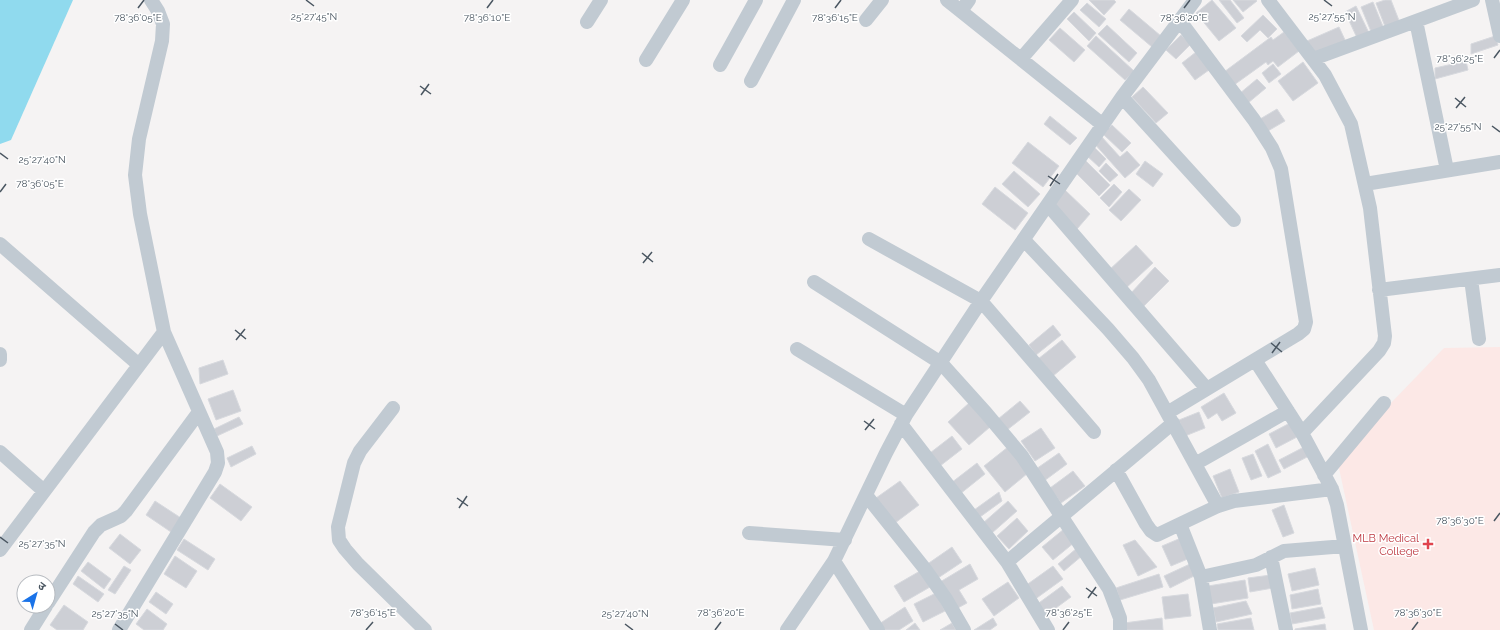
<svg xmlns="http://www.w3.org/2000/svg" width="1500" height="630" font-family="Raleway,'Noto Sans Devanagari',sans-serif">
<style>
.medical{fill:#fce8e6}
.water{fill:#90daee}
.building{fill:#cdcfd5;stroke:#d7d9de}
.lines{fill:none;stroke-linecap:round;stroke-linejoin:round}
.minor{stroke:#c1cad2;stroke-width:14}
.ticks{fill:none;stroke:#4a5661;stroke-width:1.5}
.health-dot{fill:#e0444e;stroke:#fff;stroke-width:1.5}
.labels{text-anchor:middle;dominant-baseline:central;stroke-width:3;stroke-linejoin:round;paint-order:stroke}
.health-label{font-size:11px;fill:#be3a42;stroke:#fff;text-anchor:end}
.ticks-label{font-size:10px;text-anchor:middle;fill:#4a5661;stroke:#fff;stroke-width:3;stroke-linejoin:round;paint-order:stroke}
</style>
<rect width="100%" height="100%" fill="#f5f3f3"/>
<path class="medical" d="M 1500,347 L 1500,630 L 1374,630 L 1337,459 L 1444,348 Z"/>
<path class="water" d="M 0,0 L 73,0 L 11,140 L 0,144 Z"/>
<path class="building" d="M 1089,0 L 1114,0 L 1116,2 L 1104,15 Z
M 1212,0 L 1236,28 L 1219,41 L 1196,13 Z
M 1219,0 L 1230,0 L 1244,18 L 1237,23 Z
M 1233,0 L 1256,0 L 1257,1 L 1243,12 Z
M 1385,0 L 1391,0 L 1400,23 L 1386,29 L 1376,3 Z
M 1373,2 L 1384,29 L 1372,34 L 1361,7 Z
M 1087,3 L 1106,19 L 1099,27 L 1080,10 Z
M 1356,6 L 1370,35 L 1358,40 L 1345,12 Z
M 1129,9 L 1161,36 L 1152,47 L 1120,20 Z
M 1074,12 L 1096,33 L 1089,41 L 1067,19 Z
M 1263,15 L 1277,29 L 1268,38 L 1260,30 L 1247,42 L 1241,36 Z
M 1107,25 L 1137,53 L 1129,62 L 1098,34 Z
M 1339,27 L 1346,42 L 1314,57 L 1307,41 Z
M 1060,28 L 1085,50 L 1074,62 L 1049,40 Z
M 1284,32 L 1299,51 L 1278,67 L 1273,61 L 1268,65 L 1266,62 L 1234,85 L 1224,72 L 1271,37 L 1273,40 Z
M 1181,35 L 1191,44 L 1176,59 L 1166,50 Z
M 1096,36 L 1134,71 L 1125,80 L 1087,46 Z
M 1495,36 L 1498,45 L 1471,54 L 1471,44 Z
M 1196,52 L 1209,70 L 1195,80 L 1182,63 Z
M 1466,61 L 1468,70 L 1435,79 L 1435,68 Z
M 1303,62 L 1318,83 L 1293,101 L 1278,81 Z
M 1273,64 L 1281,74 L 1269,83 L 1262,73 Z
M 1257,79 L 1266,88 L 1248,103 L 1239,94 Z
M 1143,87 L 1168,113 L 1156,123 L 1132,97 Z
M 1277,109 L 1285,121 L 1268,131 L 1260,119 Z
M 1050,116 L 1077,138 L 1070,145 L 1044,124 Z
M 1112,125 L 1131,143 L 1122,152 L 1103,134 Z
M 1101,136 L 1120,157 L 1127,151 L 1140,165 L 1125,178 L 1093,142 Z
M 1028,142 L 1059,166 L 1043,187 L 1012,163 Z
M 1094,147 L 1106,159 L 1099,167 L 1086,155 Z
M 1085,160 L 1110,185 L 1099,196 L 1074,171 Z
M 1145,161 L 1163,174 L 1153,187 L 1136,174 Z
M 1106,163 L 1118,175 L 1110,182 L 1099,171 Z
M 1014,171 L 1040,194 L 1028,207 L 1002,184 Z
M 1114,184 L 1122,192 L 1109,207 L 1100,198 Z
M 995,187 L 1028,213 L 1015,230 L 982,204 Z
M 1129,189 L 1141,200 L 1121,221 L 1109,210 Z
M 1065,190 L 1090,214 L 1077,229 L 1051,204 Z
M 1136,245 L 1153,263 L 1125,289 L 1108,271 Z
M 1155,267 L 1169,281 L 1144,306 L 1131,293 Z
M 1053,325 L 1061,335 L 1036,355 L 1029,345 Z
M 1062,340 L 1076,357 L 1053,376 L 1038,359 Z
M 223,360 L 228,374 L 200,384 L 199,368 Z
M 233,390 L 241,411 L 216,420 L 208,399 Z
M 1224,393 L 1236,413 L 1222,421 L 1217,413 L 1208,419 L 1201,407 Z
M 1020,401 L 1030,412 L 1007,430 L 998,419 Z
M 969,403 L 990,427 L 969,445 L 948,422 Z
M 1199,412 L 1205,428 L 1185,436 L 1179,420 Z
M 239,417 L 243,424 L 217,436 L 214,429 Z
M 1290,423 L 1297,437 L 1276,448 L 1269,434 Z
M 1041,428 L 1055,448 L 1035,461 L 1021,441 Z
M 952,436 L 962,449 L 940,466 L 930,453 Z
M 1268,444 L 1281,472 L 1268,478 L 1255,451 Z
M 252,446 L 256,454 L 231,467 L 227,458 Z
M 1008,447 L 1028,473 L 1005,492 L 984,466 Z
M 1304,447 L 1309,456 L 1284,469 L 1279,460 Z
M 1059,453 L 1067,464 L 1044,481 L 1036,469 Z
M 1253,454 L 1262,476 L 1251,480 L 1242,458 Z
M 977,463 L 985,474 L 960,494 L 951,483 Z
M 1230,469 L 1239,492 L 1222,498 L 1213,476 Z
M 1073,471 L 1085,486 L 1061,503 L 1050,488 Z
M 900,481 L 919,505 L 895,523 L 876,498 Z
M 220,484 L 252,507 L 241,521 L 210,498 Z
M 999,492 L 1002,501 L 980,517 L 974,510 Z
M 155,501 L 181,518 L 171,532 L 146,515 Z
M 1008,501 L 1017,511 L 992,533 L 983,523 Z
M 1284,505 L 1294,533 L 1283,537 L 1272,510 Z
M 1017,518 L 1028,531 L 1009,549 L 997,536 Z
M 1064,529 L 1075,542 L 1053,560 L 1042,547 Z
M 120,534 L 141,550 L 130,564 L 109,548 Z
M 1181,538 L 1190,558 L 1171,566 L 1162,546 Z
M 184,539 L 215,559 L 208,570 L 177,550 Z
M 1135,540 L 1157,567 L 1138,576 L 1123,545 Z
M 952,547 L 962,562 L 935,580 L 926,565 Z
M 1077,548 L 1083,555 L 1064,571 L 1058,564 Z
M 175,556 L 197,571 L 186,588 L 164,574 Z
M 88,562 L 111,579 L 104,589 L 81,571 Z
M 970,564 L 978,579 L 959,590 L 967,603 L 956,609 L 940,582 Z
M 1190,564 L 1196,575 L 1170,588 L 1164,576 Z
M 124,566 L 131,570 L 115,594 L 108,590 Z
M 1053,566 L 1063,579 L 1034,600 L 1025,586 Z
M 1315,568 L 1319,585 L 1292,591 L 1288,574 Z
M 920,571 L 930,587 L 904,602 L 894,586 Z
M 1159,574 L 1163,587 L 1120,600 L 1116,588 Z
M 1271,575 L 1273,588 L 1250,592 L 1248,578 Z
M 78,576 L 104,594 L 98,602 L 73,584 Z
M 1245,580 L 1248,598 L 1211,604 L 1208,586 Z
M 1008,582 L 1019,598 L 994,616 L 982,599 Z
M 1062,586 L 1071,597 L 1045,616 L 1036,605 Z
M 1318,589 L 1321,604 L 1292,609 L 1290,595 Z
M 156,592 L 173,604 L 166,614 L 149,602 Z
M 936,593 L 945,611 L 923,622 L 914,604 Z
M 1188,594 L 1191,616 L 1165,619 L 1162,597 Z
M 1246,601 L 1252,614 L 1216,622 L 1213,608 Z
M 64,605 L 88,622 L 83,630 L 57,630 L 50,625 Z
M 905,607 L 913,621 L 899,630 L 883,630 L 879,624 Z
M 1322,607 L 1325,618 L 1292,624 L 1290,613 Z
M 147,609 L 167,624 L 163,630 L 144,630 L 136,624 Z
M 993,618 L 997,625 L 990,630 L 974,630 Z
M 1162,618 L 1163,630 L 1126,630 L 1124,623 Z
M 1251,618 L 1254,630 L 1218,630 L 1217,624 Z
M 915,623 L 920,630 L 906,630 Z
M 952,623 L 956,630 L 940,630 Z
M 1325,624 L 1326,630 L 1295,630 L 1295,629 Z"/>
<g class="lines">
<path class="minor" d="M 947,0 L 1103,125
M 1268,0 L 1325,75 L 1351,124 L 1370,208 L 1385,336 L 1384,343 L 1379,351 L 1302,433 L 1332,489 L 1337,505 L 1361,630
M 1492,0 L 1500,36
M 961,11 L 969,0
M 866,20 L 882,0
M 1416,21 L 1447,170
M 587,22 L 601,0
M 1021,59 L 1072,0
M 1313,59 L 1473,0
M 646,60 L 683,0
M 720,65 L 756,0
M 751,81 L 794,0
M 1122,97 L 1234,220
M 1365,184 L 1500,162
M 1048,205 L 1207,389
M 869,239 L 981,301 L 1094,432
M 1024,240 L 1108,329 L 1133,358 L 1149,380 L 1218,506
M 0,244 L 139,365
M 1471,279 L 1479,339
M 814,282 L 941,363 L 986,413 L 1022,456 L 1109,589 L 1120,618 L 1120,630
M 1379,290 L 1500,275
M 797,349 L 906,415
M 0,354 L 0,360
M 1255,360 L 1302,433
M 393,408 L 360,451 L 354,463 L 338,527 L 339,540 L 345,549 L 358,564 L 425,630
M 1167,413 L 1298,334 L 1304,329 L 1306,322 L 1281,169 L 1272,148 L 1254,120 L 1180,21
M 901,424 L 1007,562 L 1048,630
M 0,452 L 44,491
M 1195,464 L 1288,411
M 1116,470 L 1146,524 L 1151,531 L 1157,535 L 1180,524 L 1201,577 L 1210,630
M 1324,475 L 1384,403
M 866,495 L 925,569 L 946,599 L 964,630
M 1180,524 L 1218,506 L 1234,501 L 1332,489
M 749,533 L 845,540
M 0,550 L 164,332 L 140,214 L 135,175 L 139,139 L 162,41 L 163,24 L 158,11 L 151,0
M 1271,557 L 1286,630
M 834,561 L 878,630
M 1007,562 L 1173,423
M 1201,577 L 1256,565 L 1284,551 L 1345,546
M 48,603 L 94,532 L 101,525 L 121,516 L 126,511 L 199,412
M 31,630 L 46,606
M 119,630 L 215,472 L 218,463 L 217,452 L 164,332
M 787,630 L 834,561 L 886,453 L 906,415 L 981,301 L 1122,97 L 1195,0"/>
</g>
<path class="ticks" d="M 306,0 L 314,6M 1324,0 L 1332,6M 138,8 L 144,0M 487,8 L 493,0M 835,8 L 841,0M 1184,8 L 1190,0M 1494,58 L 1500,50M 420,86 L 431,94M 421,95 L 429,84M 1455,98 L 1466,107M 1456,108 L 1465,97M 1492,126 L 1500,132M 0,153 L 8,159M 1048,176 L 1060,184M 1050,186 L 1058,174M 0,192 L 6,184M 642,253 L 653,262M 643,263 L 652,252M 235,330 L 246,339M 236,340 L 245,329M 1271,343 L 1282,352M 1272,353 L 1280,342M 864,421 L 875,429M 865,430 L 874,419M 457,498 L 468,506M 459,508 L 467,496M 1494,521 L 1500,513M 0,537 L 8,543M 1086,588 L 1097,596M 1088,598 L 1096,587M 115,624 L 123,630M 625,624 L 633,630M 366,630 L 373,622M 715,630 L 721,622M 1063,630 L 1069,622M 1412,630 L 1418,622"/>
<path class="health-dot" d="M1426 538h4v4h4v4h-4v4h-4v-4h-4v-4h4z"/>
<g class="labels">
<g class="health-label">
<text x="1419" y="538">MLB Medical<tspan x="1419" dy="13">College</tspan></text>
</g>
</g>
<g class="ticks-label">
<text x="1332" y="20">25°27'55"N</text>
<text x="314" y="20">25°27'45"N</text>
<text x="138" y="21">78°36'05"E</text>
<text x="487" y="21">78°36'10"E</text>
<text x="835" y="21">78°36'15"E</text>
<text x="1184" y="21">78°36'20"E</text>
<text x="1460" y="62">78°36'25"E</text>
<text x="1458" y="130">25°27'55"N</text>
<text x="42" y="163">25°27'40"N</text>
<text x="40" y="187">78°36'05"E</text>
<text x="1460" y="524">78°36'30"E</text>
<text x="42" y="547">25°27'35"N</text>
<text x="373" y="616">78°36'15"E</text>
<text x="721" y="616">78°36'20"E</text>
<text x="1069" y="616">78°36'25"E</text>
<text x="1418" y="616">78°36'30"E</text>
<text x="115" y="617">25°27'35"N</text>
<text x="625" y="617">25°27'40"N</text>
</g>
<g transform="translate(36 594) rotate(37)"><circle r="19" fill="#ffffff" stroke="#b7bbc0"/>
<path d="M0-3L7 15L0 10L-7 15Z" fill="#1a73e8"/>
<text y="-6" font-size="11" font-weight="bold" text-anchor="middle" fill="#4a5661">उ</text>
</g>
</svg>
